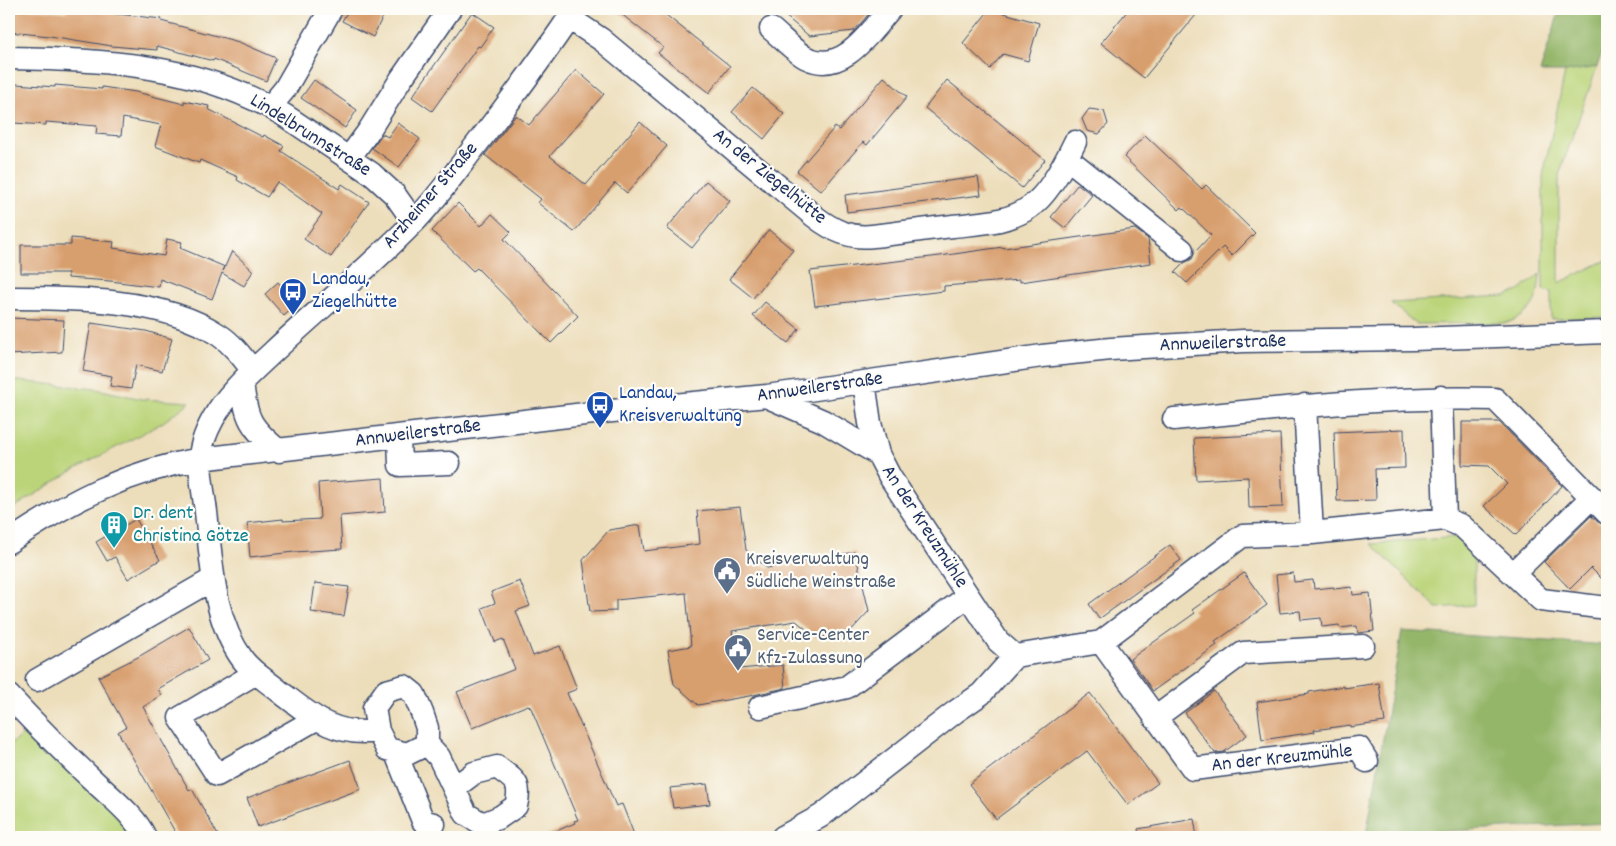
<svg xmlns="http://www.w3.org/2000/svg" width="1616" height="846" font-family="Dekko,sans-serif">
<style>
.green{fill:#bbd479;stroke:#6b826c}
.forest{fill:#94b669;stroke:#587264}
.building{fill:#d89f6e}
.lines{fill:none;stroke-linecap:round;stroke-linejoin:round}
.minor-casing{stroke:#3a496c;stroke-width:25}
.minor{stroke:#fff;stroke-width:22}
.labels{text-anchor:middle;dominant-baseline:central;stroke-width:4.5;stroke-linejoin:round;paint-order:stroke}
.street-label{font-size:20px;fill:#1b2f5e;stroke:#fdfcf7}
.transit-label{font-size:20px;fill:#164399;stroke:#fdfcf7;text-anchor:start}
.culture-label{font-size:20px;fill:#0d838f;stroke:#fdfcf7;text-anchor:start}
.service-label{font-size:20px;fill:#4e5e75;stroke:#fdfcf7;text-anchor:start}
</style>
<rect width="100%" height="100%" fill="#fdfcf7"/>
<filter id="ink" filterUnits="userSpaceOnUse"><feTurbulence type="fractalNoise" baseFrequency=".02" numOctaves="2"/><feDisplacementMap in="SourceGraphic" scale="10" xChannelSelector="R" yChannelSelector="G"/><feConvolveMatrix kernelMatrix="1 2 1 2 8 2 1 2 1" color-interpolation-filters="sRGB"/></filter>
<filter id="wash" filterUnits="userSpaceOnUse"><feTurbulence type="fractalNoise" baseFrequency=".0096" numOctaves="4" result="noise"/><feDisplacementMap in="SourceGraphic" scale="20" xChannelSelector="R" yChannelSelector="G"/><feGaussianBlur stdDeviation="1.12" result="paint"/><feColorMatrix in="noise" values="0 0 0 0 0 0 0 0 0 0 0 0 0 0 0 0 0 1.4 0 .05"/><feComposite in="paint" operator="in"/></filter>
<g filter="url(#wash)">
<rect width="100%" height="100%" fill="#eddebb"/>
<path class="green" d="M 1597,67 L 1559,175 L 1559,283 L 1607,260 L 1607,317 L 1551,319 L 1551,292 L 1543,290 L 1543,176 L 1565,72 Z
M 1540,274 C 1538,301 1534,312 1507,323 L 1416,324 L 1391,303 L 1505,296 L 1519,291 Z
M 9,380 L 96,389 L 142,399 L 190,402 L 162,423 L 70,472 L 9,511 Z
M 1457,537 L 1474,554 L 1474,605 L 1437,608 L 1371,544 Z
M 35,725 L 145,837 L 9,837 L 9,745 Z"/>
<path class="forest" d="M 1560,9 L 1607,9 L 1607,37 L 1597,67 L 1565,72 L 1540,72 Z
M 1402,631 L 1607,645 L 1607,823 L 1366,835 L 1367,837 L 1334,837 L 1366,835 Z"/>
<g id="blocks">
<path class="building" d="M 9,9 L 30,9 L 66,12 L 67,9 L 73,9 L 162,19 L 161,21 L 239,42 L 276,58 L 266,81 L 214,59 L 213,61 L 157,46 L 157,50 L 112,46 L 50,36 L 9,32 Z
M 349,9 L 374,9 L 384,14 L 373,37 L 342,21 Z
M 615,9 L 672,9 L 666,15 L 730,66 L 709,93 L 658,53 L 663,47 Z
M 777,9 L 873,9 L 854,31 L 809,36 Z
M 990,9 L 1039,23 L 1028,61 L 1003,54 L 990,69 L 963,43 Z
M 1129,9 L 1201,9 L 1144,78 L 1101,43 Z
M 472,12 L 494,27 L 480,47 L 478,46 L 432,111 L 412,97 Z
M 576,70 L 604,94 L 550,156 L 586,185 L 640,122 L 667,146 L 627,193 L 615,183 L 574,232 L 538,203 L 541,199 L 485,155 L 516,115 L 529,125 Z
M 884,77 L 907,97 L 867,145 L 863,142 L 821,191 L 797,171 L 835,127 L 839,130 Z
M 314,80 L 357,110 L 345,128 L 301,98 Z
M 947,80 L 1045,160 L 1022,188 L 925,108 Z
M 16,84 L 55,87 L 55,85 L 102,89 L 102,87 L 136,92 L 184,104 L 184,101 L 209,106 L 208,109 L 263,137 L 264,135 L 284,146 L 281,151 L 339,189 L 342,184 L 369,202 L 331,257 L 304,239 L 322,214 L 277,182 L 267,197 L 237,180 L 238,177 L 200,160 L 199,163 L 155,146 L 161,125 L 123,118 L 121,136 L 96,134 L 97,126 L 46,122 L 46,125 L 13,123 Z
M 753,88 L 784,114 L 764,139 L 732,112 Z
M 1089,109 L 1104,111 L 1108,124 L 1099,134 L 1087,131 L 1082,119 Z
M 398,123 L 420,139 L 399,167 L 372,148 L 382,134 L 388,137 Z
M 1145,135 L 1202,189 L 1206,185 L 1255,233 L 1232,256 L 1223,247 L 1187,283 L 1175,272 L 1184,263 L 1192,259 L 1195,252 L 1211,235 L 1182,207 L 1179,210 L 1124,157 Z
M 978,177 L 981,195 L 847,212 L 845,195 Z
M 706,181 L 730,201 L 692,248 L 667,228 Z
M 1078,184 L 1092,195 L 1065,228 L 1051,217 Z
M 458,203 L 481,226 L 492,214 L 511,232 L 504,239 L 578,316 L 551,343 L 477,268 L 473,271 L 432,231 Z
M 1135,229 L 1148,239 L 1151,263 L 1020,282 L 1020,280 L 944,286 L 944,291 L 815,306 L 810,271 L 940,256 L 1003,247 L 1004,248 Z
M 769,230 L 793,250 L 753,298 L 729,279 Z
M 71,238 L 114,242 L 113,248 L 164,256 L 167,239 L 182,242 L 180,248 L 225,267 L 223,271 L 232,251 L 253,271 L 244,286 L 222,273 L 212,299 L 160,279 L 159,287 L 110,281 L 68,278 L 68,273 L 21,273 L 21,245 L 71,245 Z
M 278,282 L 298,303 L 284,316 L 265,294 Z
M 765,302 L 799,329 L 788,343 L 753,316 Z
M 9,318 L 64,320 L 62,352 L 9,355 Z
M 91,323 L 146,331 L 172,339 L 162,371 L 136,365 L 131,389 L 110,386 L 112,376 L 83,371 Z
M 1462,422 L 1499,422 L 1562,486 L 1516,535 L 1484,506 L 1507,484 L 1489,466 L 1462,465 Z
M 1404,429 L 1405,468 L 1375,469 L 1376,500 L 1337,501 L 1334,432 Z
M 1280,434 L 1283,507 L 1249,508 L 1248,477 L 1196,480 L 1194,438 Z
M 383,478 L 385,512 L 340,516 L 342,549 L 294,552 L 250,557 L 247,523 L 283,519 L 283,521 L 320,519 L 318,483 Z
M 740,507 L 746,550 L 767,568 L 855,552 L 869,611 L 846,636 L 816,637 L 796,621 L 732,631 L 739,669 L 783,665 L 785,688 L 749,696 L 698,705 L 674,684 L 668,650 L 691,646 L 686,593 L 616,600 L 616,611 L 590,612 L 583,560 L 609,530 L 640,525 L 644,551 L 700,544 L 697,511 Z
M 1591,516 L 1598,522 L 1607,526 L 1607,584 L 1591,568 L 1570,589 L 1544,562 Z
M 136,519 L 160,560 L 128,579 L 115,557 L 107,561 L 96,542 Z
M 1170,545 L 1181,560 L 1099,619 L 1089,604 Z
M 1244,573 L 1267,605 L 1215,642 L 1217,645 L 1153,691 L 1130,659 L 1195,613 L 1192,610 Z
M 1293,573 L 1294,582 L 1313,580 L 1314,589 L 1334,587 L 1334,589 L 1352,587 L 1353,595 L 1370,593 L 1374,631 L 1358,633 L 1357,626 L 1340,628 L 1339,625 L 1322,627 L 1321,618 L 1301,620 L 1300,611 L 1280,613 L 1276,575 Z
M 520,581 L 530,606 L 516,611 L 533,656 L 560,646 L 577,689 L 567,693 L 616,806 L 622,804 L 635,837 L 542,837 L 575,823 L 574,821 L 578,820 L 531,708 L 528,705 L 472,728 L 457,692 L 515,669 L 503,639 L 495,642 L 482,608 L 495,603 L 491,592 Z
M 315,583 L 349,587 L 344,616 L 311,612 Z
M 189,627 L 208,660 L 158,689 L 162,695 L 143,707 L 189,790 L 192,789 L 219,837 L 178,837 L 118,732 L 126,727 L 98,677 L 138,657 Z
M 1379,683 L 1385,722 L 1350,727 L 1350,725 L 1314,730 L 1315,732 L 1262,740 L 1257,702 L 1309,694 L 1309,692 L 1326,689 L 1344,686 L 1344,688 Z
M 1214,691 L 1247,735 L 1224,752 L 1215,753 L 1185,713 Z
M 1090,693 L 1158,783 L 1128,805 L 1087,751 L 996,819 L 969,784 Z
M 350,760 L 361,789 L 258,827 L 247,798 Z
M 707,784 L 710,804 L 673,808 L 670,788 Z
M 1194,819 L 1197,837 L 1139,837 L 1138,829 Z"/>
</g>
</g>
<g filter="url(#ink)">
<use href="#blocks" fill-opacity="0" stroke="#3a496c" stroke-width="1"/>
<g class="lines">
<defs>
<path id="minor" d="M 569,18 L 602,40 L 814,216 C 832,230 850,239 873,236 C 900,233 926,229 953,226 C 979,223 1008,223 1030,207 C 1049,194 1065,163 1075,142
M 771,29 C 780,36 797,54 807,58 C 843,75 870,32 890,9
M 9,58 C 106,60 199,64 284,115 L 372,174 L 395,195 L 414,222
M 270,107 L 285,89 L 331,9
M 349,158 L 368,132 L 401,79 L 450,9
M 1067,158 L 1182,250
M 9,298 C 72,298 164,298 219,335 C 233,344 243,358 253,371
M 242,382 C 246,419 250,427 279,451
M 768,397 L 823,421 L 878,454
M 1441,397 L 1445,519
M 1174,419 C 1281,408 1388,396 1495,399 L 1607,513
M 399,437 L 400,465 L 449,463
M 1312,533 L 1445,519 L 1462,526 L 1541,600 L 1607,608
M 9,542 C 69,501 127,471 200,459 L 602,412 L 767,396 L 1042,356 L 1111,349 L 1243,341 L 1413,339 L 1607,332
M 1513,574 L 1592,497
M 1101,642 L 1193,769 L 1359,748 L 1367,761
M 1015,656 L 1101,642 L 1242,536 L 1312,533 L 1305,405
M 256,673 L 180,718 L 217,775 L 316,719
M 37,680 L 213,579
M 404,686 L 414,694 L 422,713 L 427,728 L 427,744 L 407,754 L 387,749 L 378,731 L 374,708 L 386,691 Z
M 9,696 C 37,726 66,755 96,783 C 113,799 135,816 145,837
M 760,707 L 847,687 L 968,596
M 1155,718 L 1243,653 L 1363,646
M 378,731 C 334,737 312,716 279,691 C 267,681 252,672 243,660 C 212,618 212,562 206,512 C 204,495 200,477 200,460 C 200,446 207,430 213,419 C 228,392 253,371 274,351 C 320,308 369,268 412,224 C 435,201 454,174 473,149 C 508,104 543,57 575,9
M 427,744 L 439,757 L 466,814 L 483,824 L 500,817 L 516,806 C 522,782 515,781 497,767 L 474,773 L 454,788
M 395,751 L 423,821 L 434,824
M 783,837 L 821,816 L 955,712 L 981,694 L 1015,656 L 998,641 L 890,477 L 878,454 L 870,423 L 864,382"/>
</defs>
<use href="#minor" class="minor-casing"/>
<use href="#minor" class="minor"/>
</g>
</g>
<defs>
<symbol id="bus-pin" viewBox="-11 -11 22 30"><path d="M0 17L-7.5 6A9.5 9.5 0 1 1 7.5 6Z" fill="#1a4fb4" stroke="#fdfcf7"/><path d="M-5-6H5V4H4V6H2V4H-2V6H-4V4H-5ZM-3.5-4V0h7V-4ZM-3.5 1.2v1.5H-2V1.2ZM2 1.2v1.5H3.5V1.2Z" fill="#fff"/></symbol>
<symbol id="building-pin" viewBox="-11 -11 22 30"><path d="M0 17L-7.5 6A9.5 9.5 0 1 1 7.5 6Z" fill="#0f9aa8" stroke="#fdfcf7"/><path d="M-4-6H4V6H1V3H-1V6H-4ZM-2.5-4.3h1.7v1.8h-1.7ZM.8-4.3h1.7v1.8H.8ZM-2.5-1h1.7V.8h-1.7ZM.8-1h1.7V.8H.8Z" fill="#fff"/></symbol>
<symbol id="civic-pin" viewBox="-11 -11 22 30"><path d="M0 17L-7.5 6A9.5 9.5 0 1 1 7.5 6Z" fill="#5c6f8a" stroke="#fdfcf7"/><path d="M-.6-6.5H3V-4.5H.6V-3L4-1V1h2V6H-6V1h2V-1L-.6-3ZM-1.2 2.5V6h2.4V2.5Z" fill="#fff"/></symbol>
</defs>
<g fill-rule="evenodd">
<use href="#bus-pin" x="277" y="276" width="32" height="43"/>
<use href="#bus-pin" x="584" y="389" width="32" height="43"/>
<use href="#building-pin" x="98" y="509" width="32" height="43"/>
<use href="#civic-pin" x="711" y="555" width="32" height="43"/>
<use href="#civic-pin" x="722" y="632" width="32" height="43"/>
</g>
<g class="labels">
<g class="street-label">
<text transform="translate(310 136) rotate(32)">Lindelbrunnstraße</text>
<text transform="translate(769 177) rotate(39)">An der Ziegelhütte</text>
<text transform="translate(431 196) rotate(-49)">Arzheimer Straße</text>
<text transform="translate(1223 344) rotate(-2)">Annweilerstraße</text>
<text transform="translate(820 388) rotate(-8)">Annweilerstraße</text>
<text transform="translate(418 434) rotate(-7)">Annweilerstraße</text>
<text transform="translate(924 527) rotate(57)">An der Kreuzmühle</text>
<text transform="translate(1282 759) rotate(-6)">An der Kreuzmühle</text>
</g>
<g class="transit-label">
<text x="312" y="280">Landau,<tspan x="312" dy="23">Ziegelhütte</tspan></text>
<text x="619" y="394">Landau,<tspan x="619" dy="23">Kreisverwaltung</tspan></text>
</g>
<g class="culture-label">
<text x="133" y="514">Dr. dent<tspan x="133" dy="23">Christina Götze</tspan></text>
</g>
<g class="service-label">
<text x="746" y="560">Kreisverwaltung<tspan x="746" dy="23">Südliche Weinstraße</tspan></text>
<text x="757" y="636">Service-Center<tspan x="757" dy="23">Kfz-Zulassung</tspan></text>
</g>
</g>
<rect width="1616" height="846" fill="none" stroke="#fdfcf7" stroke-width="30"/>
</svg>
